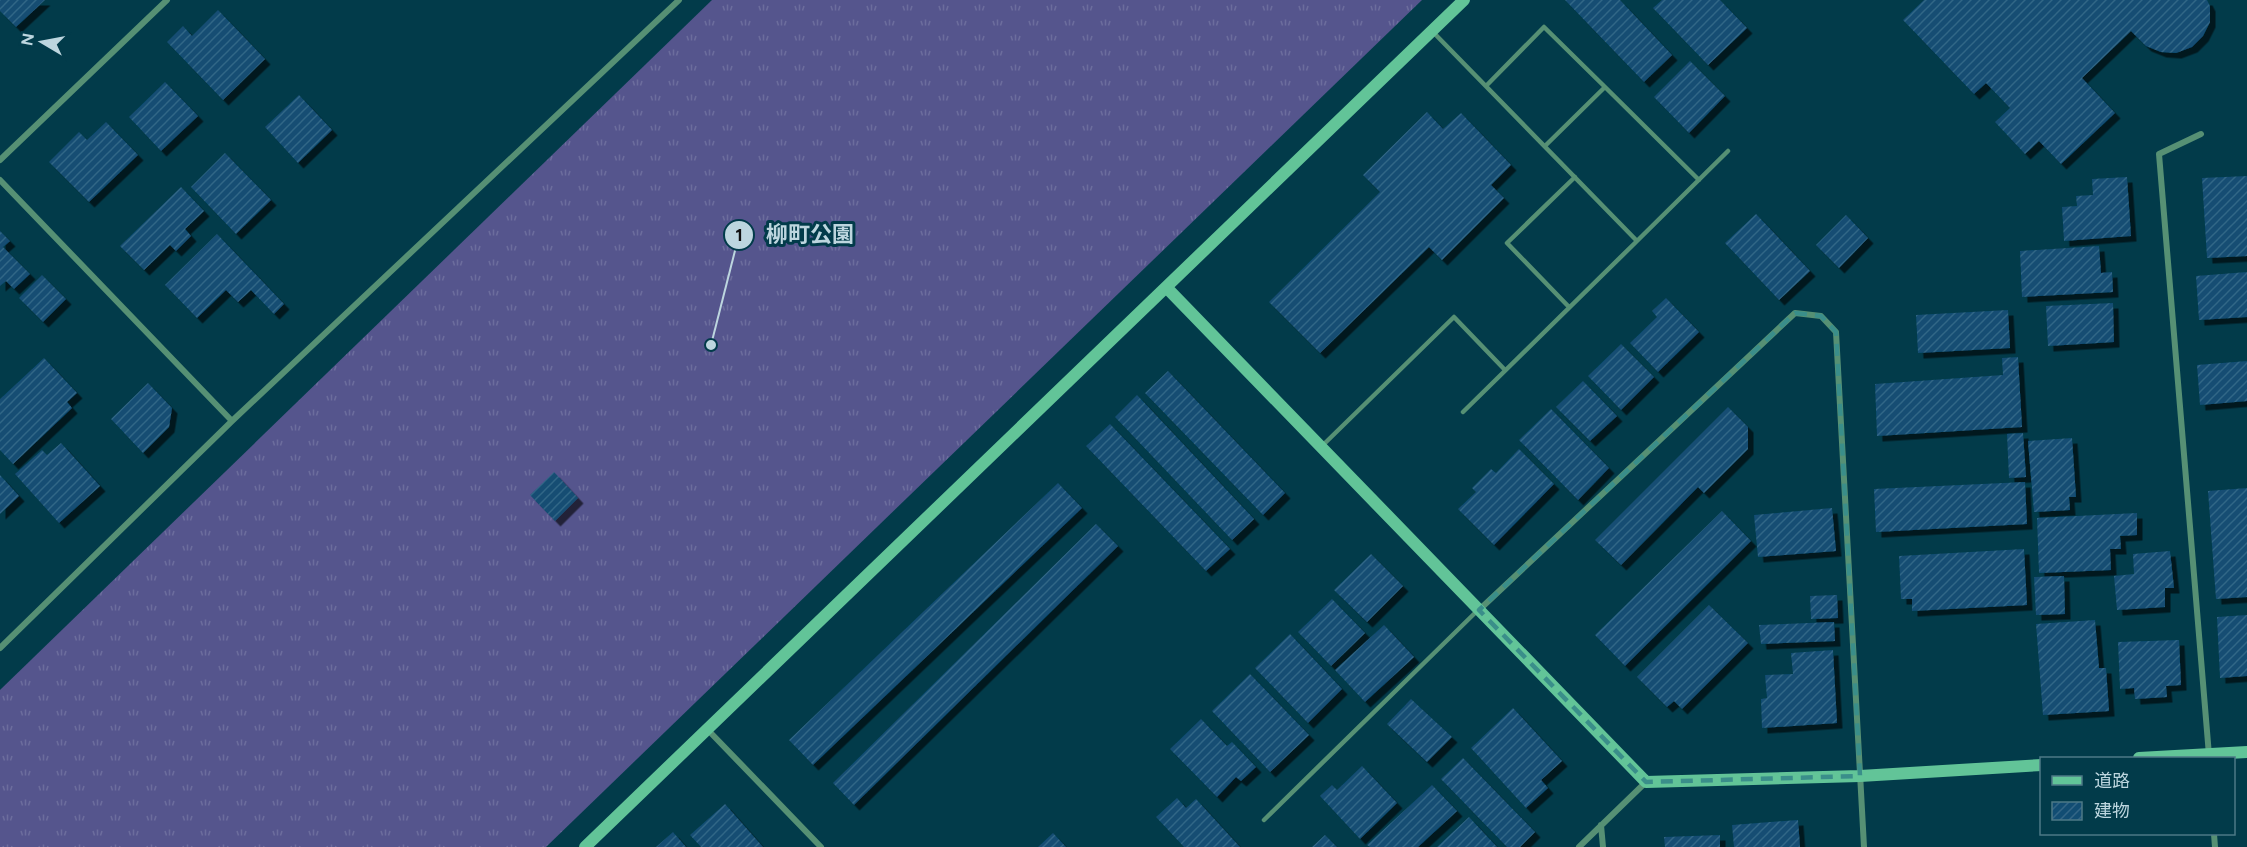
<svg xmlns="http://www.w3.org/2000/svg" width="2247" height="847" font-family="Figtree,'Noto Sans JP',sans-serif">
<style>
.grass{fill:url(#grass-tufts)}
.building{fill:url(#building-hatch);filter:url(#shadow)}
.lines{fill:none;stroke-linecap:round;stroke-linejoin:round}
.lane{stroke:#569074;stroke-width:4.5}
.street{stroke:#569074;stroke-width:6}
.secondary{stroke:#62c498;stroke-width:12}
.marked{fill:none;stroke:#3a8e8a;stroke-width:4.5;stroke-dasharray:12 8;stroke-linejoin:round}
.leader{fill:none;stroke:#bdd6df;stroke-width:2}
.callout-dot{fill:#bdd6df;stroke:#023b4a;stroke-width:2}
.mark-label{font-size:18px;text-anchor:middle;font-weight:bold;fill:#111}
.callout-label{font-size:22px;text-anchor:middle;font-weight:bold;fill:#bdd6df;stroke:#023b4a;stroke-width:6;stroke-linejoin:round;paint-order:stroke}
</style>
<defs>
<pattern id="grass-tufts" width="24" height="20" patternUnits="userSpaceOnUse" patternTransform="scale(1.5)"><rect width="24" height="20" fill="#55558d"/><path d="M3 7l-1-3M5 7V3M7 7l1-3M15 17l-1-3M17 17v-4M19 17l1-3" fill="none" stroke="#6c6d9d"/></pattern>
<pattern id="building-hatch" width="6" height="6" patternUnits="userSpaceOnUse" patternTransform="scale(1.5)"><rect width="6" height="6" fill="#124d73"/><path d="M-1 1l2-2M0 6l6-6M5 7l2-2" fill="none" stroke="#336686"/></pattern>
<filter id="shadow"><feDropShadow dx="5.5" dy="5.5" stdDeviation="0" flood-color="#0009"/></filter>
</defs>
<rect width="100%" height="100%" fill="#023b4a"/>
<path class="grass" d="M 712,0 L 1422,0 L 546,847 L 0,847 L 0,690 Z"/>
<path class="building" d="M 0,0 L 45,0 L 16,27 L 0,11 Z
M 1565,0 L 1620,0 L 1672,55 L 1644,82 Z
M 1662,0 L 1720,0 L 1747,28 L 1708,65 L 1653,8 Z
M 1924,0 L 2207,0 L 2210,6 L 2210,22 L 2203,36 L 2192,47 L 2176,53 L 2161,52 L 2146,46 L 2131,31 L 2082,78 L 2115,113 L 2061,164 L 2039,141 L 2025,154 L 1995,122 L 2010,108 L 1986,83 L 1974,94 L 1903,20 Z
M 218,10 L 265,59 L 223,100 L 167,42 L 183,26 L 192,36 Z
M 1690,61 L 1725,96 L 1689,133 L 1654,97 Z
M 165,82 L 198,116 L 161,151 L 129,117 Z
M 299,95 L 332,130 L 298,163 L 265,127 Z
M 1427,112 L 1443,129 L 1461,113 L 1511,165 L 1491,185 L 1504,198 L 1442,260 L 1429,247 L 1320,353 L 1269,302 L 1380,192 L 1363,175 Z
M 106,122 L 138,155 L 89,202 L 49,162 L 79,132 L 87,140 Z
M 225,153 L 271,200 L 236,234 L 191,187 Z
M 2247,176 L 2247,256 L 2207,258 L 2202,178 Z
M 2127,177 L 2131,236 L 2064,241 L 2062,207 L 2077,206 L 2076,196 L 2093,195 L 2092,179 Z
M 181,187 L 204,211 L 185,229 L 191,236 L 176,251 L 170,245 L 144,270 L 120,246 Z
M 1756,214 L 1810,271 L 1779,300 L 1725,243 Z
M 1846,215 L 1868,238 L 1839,268 L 1816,245 Z
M 0,231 L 10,241 L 3,247 L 30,274 L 14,289 L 6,281 L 0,286 Z
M 217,234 L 284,304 L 274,314 L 251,290 L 238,302 L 226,290 L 197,318 L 165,285 Z
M 2099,246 L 2101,273 L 2112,272 L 2113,292 L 2022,297 L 2020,251 Z
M 2247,272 L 2247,317 L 2199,320 L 2196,276 Z
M 42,275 L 66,299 L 43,322 L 19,298 Z
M 1666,298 L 1699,332 L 1658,372 L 1630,343 L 1657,317 L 1652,311 Z
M 2113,303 L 2114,342 L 2048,346 L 2046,306 Z
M 2008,310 L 2010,348 L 1918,353 L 1916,315 Z
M 1621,344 L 1654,377 L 1621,410 L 1588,376 Z
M 2018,357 L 2022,427 L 1877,436 L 1875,384 L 2003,375 L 2002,358 Z
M 44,358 L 77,393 L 67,402 L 72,408 L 13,464 L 0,450 L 0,399 Z
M 2247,361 L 2247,401 L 2200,405 L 2197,365 Z
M 1168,371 L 1285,493 L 1263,515 L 1145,393 Z
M 1583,381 L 1617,416 L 1590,441 L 1556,407 Z
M 148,383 L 172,408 L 169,427 L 143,453 L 111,419 Z
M 1137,395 L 1254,519 L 1232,540 L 1115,417 Z
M 1728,407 L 1748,427 L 1748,449 L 1704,493 L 1698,487 L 1621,565 L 1595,540 Z
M 1551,409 L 1609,468 L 1578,500 L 1519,440 Z
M 1110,424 L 1230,549 L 1206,571 L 1086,446 Z
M 2023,433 L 2026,477 L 2009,478 L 2007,434 Z
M 2072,438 L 2076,497 L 2069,497 L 2070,510 L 2034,512 L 2028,441 Z
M 61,443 L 100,486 L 59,523 L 15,474 L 42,450 L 47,455 Z
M 1519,449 L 1554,484 L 1494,545 L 1458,509 L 1476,492 L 1472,488 L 1491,469 L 1496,473 Z
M 554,472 L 578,498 L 555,521 L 530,495 Z
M 0,475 L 19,496 L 0,514 Z
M 2025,482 L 2027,524 L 1876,532 L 1874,489 Z
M 1058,483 L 1082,508 L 813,765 L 789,740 Z
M 2247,488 L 2247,597 L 2216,599 L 2208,491 Z
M 1832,508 L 1836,551 L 1758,557 L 1754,515 Z
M 1722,511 L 1751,541 L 1625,666 L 1595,635 Z
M 2137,513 L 2137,535 L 2120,536 L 2121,549 L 2110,549 L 2111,570 L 2039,573 L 2037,518 Z
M 1096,524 L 1118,546 L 854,805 L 833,783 Z
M 2024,549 L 2027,605 L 1912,611 L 1912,599 L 1901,599 L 1899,556 Z
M 2170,551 L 2174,588 L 2165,588 L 2165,607 L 2117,610 L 2114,576 L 2134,574 L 2133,554 Z
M 1371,554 L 1403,586 L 1367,622 L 1334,590 Z
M 2064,576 L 2065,614 L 2036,615 L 2034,577 Z
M 1837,595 L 1838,618 L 1811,619 L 1810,596 Z
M 1332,599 L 1365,633 L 1331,666 L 1298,632 Z
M 1709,605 L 1748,643 L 1682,709 L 1674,701 L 1667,707 L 1637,677 Z
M 2247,615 L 2247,676 L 2220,678 L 2217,617 Z
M 2095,620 L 2099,668 L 2106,668 L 2109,711 L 2043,715 L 2036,624 Z
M 1834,622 L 1835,641 L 1761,644 L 1759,625 Z
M 1384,625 L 1414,657 L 1365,702 L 1335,670 Z
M 1290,634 L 1342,689 L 1308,723 L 1255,668 Z
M 2179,640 L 2181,685 L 2166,686 L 2167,697 L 2135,699 L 2134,688 L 2120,689 L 2118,642 Z
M 1833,650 L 1837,723 L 1762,728 L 1761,699 L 1767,698 L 1765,675 L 1793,674 L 1791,653 Z
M 1250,674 L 1309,735 L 1270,772 L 1212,711 Z
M 1411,699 L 1452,737 L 1427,762 L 1387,724 Z
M 1513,708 L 1562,761 L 1541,780 L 1548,788 L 1526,808 L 1471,748 Z
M 1201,719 L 1227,746 L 1232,742 L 1256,767 L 1241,781 L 1236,777 L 1217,797 L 1170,749 Z
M 1463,758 L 1535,832 L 1520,847 L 1507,847 L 1441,779 Z
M 1362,766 L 1397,803 L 1360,839 L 1320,796 L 1332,785 L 1337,790 Z
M 1432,785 L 1457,811 L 1418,847 L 1370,847 L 1367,845 Z
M 1177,798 L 1186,808 L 1196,799 L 1240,847 L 1184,847 L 1156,817 Z
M 725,804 L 763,847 L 701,847 L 690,835 Z
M 1469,817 L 1497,847 L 1437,847 Z
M 1798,820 L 1800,847 L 1734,847 L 1732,825 Z
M 673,832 L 686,847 L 656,847 Z
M 1053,833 L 1066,847 L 1038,847 Z
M 1325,835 L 1337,847 L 1312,847 Z
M 1720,835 L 1720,847 L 1665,847 L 1664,837 Z"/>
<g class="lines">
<path class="lane" d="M 1432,31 L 1637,241 L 1463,412
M 1486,86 L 1544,27 L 1605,87
M 1545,146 L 1605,87 L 1699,180
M 1637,241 L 1728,151
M 1569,307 L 1507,243 L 1575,177
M 1323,445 L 1454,317 L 1505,370
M 1264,820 L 1478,610"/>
<path class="street" d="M 2201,134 L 2159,154 L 2209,755
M 0,160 L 167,0
M 0,180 L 232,421
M 1479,610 L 1795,313 L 1821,316 L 1836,332 L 1864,847
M 0,648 L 232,421 L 679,0
M 707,729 L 821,847
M 1601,825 L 1603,847
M 2214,834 L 2215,847
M 1579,847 L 1646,782"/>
<path class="secondary" d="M 1166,287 L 1646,782 L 1860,776 L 2042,765
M 2139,758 L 2247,752
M 585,847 L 1464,0"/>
</g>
<path class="marked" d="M 1795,313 L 1821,316 L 1836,332 L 1860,776 L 1646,782 L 1479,610 Z"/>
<path class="leader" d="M711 345L739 235"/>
<g class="callout-dot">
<circle cx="711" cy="345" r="6"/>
<circle cx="739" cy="235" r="15"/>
</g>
<g class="mark-label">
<text x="739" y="241">1</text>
</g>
<g class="callout-label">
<text x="810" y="242">柳町公園</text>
</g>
<rect x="2040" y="757" width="195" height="78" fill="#023b4a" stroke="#4d7986" stroke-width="1.5"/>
<rect x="2052" y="776" width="30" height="9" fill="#62c498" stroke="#4d7986" stroke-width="1.5"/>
<text x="2094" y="787" font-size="18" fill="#bdd6df">道路</text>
<rect x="2052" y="802" width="30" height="18" fill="url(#building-hatch)" stroke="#4d7986" stroke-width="1.5"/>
<text x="2094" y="817" font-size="18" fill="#bdd6df">建物</text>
<g transform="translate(42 42) rotate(280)" stroke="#023b4a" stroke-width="4.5" paint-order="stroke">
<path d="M0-4.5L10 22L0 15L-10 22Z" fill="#bdd6df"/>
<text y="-9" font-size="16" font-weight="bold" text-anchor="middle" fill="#bdd6df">N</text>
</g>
</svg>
